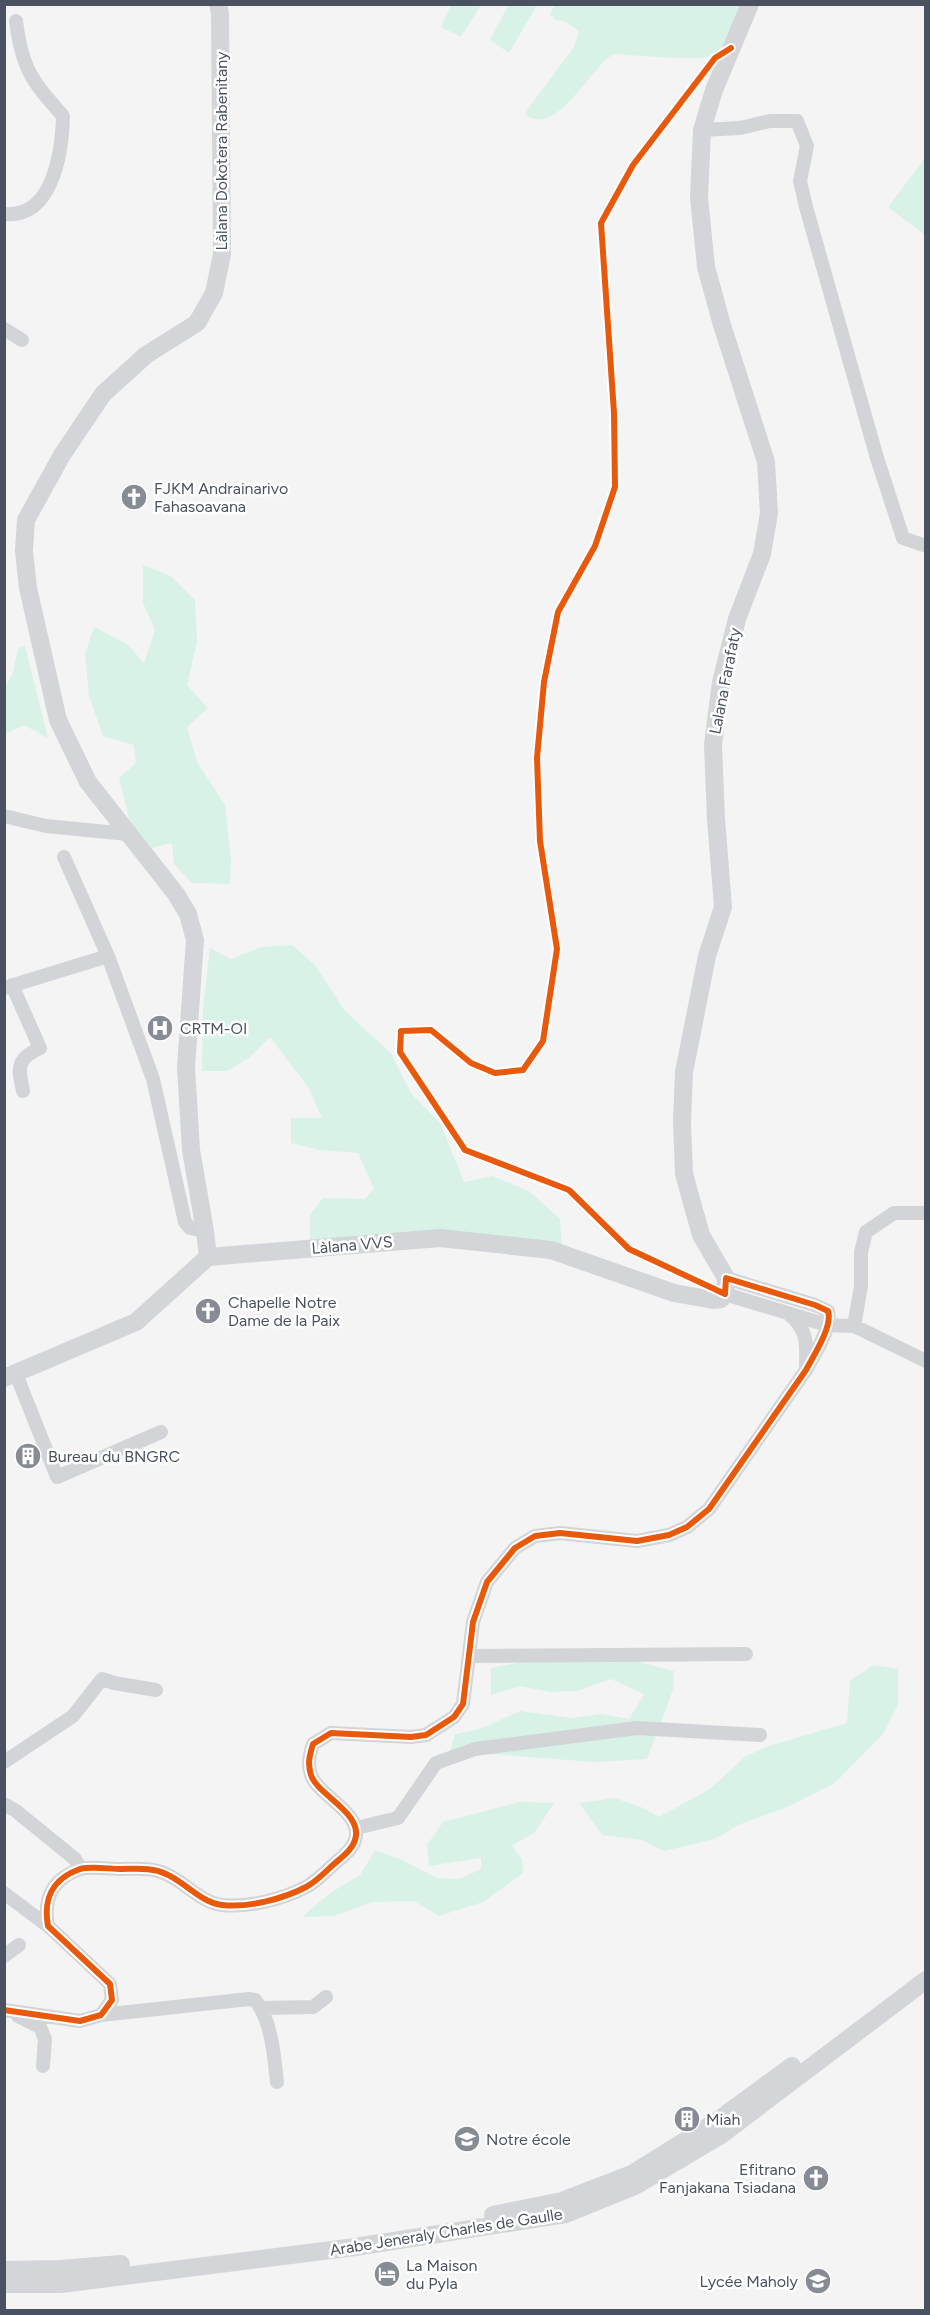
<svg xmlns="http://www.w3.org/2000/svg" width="930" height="2315" font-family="Figtree,sans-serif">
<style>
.green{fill:#d9f2e7}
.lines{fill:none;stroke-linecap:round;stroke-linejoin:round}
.street{stroke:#d2d4d7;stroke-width:14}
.secondary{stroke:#d3d5d8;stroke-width:18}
.cycleway-casing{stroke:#fff;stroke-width:10}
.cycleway{stroke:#e8590c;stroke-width:6}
.labels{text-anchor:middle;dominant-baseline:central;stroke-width:5;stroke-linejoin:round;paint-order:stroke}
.street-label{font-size:16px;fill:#4a5261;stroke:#fff}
.poi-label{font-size:16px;fill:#4a5261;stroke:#fff;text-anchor:start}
</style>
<rect width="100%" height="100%" fill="#f4f4f4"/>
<path class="green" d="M 509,4 L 537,5 L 509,53 L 490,40 Z
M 451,5 L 481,5 L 461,37 L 441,27 Z
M 552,5 L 746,5 C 738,21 731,45 715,55 C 704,62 631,55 614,54 C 592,64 558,138 526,115 L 527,110 L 574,47 L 579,31 L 566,22 L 555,20 L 550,14 L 554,6 Z
M 925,158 L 925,235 L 888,207 Z
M 143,565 L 171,576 L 195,600 L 197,641 L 187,685 L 208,708 L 187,727 L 197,762 L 225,805 L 231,859 L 230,884 L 192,883 L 174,864 L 172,843 L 147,849 L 129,819 L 119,778 L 136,763 L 134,745 L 103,736 L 89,696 L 85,654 L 94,627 L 127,644 L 144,663 L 155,630 L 143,603 Z
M 25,646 L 48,738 L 24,725 L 5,734 L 5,687 L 13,673 L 18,648 Z
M 292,945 L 315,965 L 345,1011 L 391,1053 L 411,1093 L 440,1123 L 464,1182 L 492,1176 L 529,1191 L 560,1219 L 562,1246 L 310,1244 L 310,1215 L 323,1198 L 365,1199 L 374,1189 L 358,1153 L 320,1150 L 291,1143 L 291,1118 L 322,1118 L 308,1087 L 270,1037 L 250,1057 L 227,1071 L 202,1071 L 203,1008 L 210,948 L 231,959 L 261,947 Z
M 624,1658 L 674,1671 L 673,1690 L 647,1759 L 595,1762 L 450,1751 L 455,1734 L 480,1729 L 520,1711 L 572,1718 L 602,1714 L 629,1719 L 644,1694 L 611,1679 L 577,1691 L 550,1692 L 520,1686 L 491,1695 L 491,1668 L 538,1659 Z
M 873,1665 L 898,1669 L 898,1705 L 883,1734 L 835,1783 L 787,1807 L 738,1825 L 715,1839 L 664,1851 L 641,1840 L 602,1835 L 579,1803 L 615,1798 L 646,1809 L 659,1817 L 710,1789 L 746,1756 L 769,1746 L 847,1723 L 850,1681 Z
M 520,1802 L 554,1803 L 535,1832 L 512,1846 L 522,1859 L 523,1873 L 483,1902 L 439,1916 L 414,1901 L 372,1902 L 334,1916 L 302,1917 L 330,1893 L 360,1875 L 375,1850 L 400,1859 L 437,1878 L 460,1879 L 481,1869 L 481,1858 L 429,1866 L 427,1845 L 443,1822 Z"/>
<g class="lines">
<path class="street" d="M 702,130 L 740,128 L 770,121 L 797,121 L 807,146 L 800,181 L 806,207 L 877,458 L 903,538 L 926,546
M 4,214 C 53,219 62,152 63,116 C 32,81 22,69 16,21
M 4,329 L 22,340
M 4,816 L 46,826 L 128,834
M 64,857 L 108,956 L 153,1079 L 185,1222 L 190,1228 L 205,1231
M 12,985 L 40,1048 C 16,1059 18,1068 23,1091
M 4,988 L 108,956
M 725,1294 L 827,1325 L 854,1326 L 926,1361
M 790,1315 C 807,1329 807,1344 806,1365
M 854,1326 L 861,1286 L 861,1252 L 866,1232 L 894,1213 L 926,1213
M 16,1374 L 57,1477 L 161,1432
M 469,1656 L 746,1654
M 4,1762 L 73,1716 L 102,1679 L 114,1683 L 156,1690
M 4,1804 L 16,1811 L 75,1859 L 81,1869
M 356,1828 L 398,1818 L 436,1763 L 475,1749 L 637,1728 L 760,1735
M 4,1893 L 48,1926
M 4,1956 L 19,1945
M 261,2008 L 313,2007 L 326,1997
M 4,2010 L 80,2021 L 101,2015 L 112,2000 L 110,1984 L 48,1926 C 43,1898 52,1879 80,1869 C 91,1866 109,1869 121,1869 C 136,1869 152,1867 166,1874 C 185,1882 200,1902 222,1905 C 248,1908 283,1899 306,1887 C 316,1882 326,1871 334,1864 C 342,1857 352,1850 355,1840 C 364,1813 317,1795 311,1775 C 307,1763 310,1754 313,1744 L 331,1733 L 411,1737 L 426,1735 L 454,1717 L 463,1704 L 473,1622 L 487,1582 L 515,1548 L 535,1536 L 560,1533 L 637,1541 L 669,1535 L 687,1527 L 709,1509 L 806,1370 C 814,1355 833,1326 828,1311 L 815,1305 L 726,1278
M 101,2015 L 249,1999 L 255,2000 C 272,2021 274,2056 277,2082
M 18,2016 L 40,2027 L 45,2039 L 43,2066"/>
<path class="secondary" d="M 208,1257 L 205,1231 L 191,1150 L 186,1067 L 195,940 L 188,914 L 176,894 L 88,782 L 58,720 L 28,588 L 24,551 L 26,520 L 62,455 L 103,394 L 146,355 L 197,323 L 214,293 L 222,254 L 220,14 L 218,4
M 4,1378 L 136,1322 L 208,1257 L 440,1238 L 551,1250 L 674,1293 L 713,1300 L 721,1299 L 725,1294 L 726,1278 L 701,1235 L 684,1174 L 682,1122 L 684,1072 L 707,956 L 723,907 L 716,819 L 713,745 L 721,682 L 737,619 L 762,554 L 769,513 L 766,462 L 722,325 L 706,267 L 699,197 L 702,130 L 714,90 L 750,4
M 493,2215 L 562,2201 L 632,2174 L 717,2121 L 792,2066
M 4,2270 L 60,2269 L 121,2264
M 4,2284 L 61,2284 L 355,2247 L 566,2214 L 635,2186 L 721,2135 L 926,1980"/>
<defs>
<path id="cycleway" d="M 4,2010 L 80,2021 L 101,2015 L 112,2000 L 110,1984 L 48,1926 C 43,1898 52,1879 80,1869 C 91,1866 109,1869 121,1869 C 136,1869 152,1867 166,1874 C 185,1882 200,1902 222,1905 C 248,1908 283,1899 306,1887 C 316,1882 326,1871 334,1864 C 342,1857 352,1850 355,1840 C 364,1813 317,1795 311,1775 C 307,1763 310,1754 313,1744 L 331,1733 L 411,1737 L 426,1735 L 454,1717 L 463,1704 L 473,1622 L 487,1582 L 515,1548 L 535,1536 L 560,1533 L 637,1541 L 669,1535 L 687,1527 L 709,1509 L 806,1370 C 814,1355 833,1326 828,1311 L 815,1305 L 726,1278 L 725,1294 L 629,1249 L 569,1190 L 465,1150 L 400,1052 L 401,1031 L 431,1030 L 471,1063 L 495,1073 L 523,1070 L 543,1041 L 557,949 L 540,841 L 537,758 L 544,682 L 558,612 L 595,546 L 615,487 L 614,413 L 601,223 L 633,165 L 715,58 L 731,48"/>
</defs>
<use href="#cycleway" class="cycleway-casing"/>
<use href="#cycleway" class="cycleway"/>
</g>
<defs>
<symbol id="church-disc" viewBox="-11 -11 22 22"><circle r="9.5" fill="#868b94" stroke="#fff"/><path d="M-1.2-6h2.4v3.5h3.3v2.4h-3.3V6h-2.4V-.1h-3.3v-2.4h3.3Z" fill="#fff"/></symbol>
<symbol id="hospital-disc" viewBox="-11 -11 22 22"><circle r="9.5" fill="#868b94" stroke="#fff"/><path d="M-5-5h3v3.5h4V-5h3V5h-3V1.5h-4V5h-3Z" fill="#fff"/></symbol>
<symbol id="building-disc" viewBox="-11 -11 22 22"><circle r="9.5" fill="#868b94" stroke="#fff"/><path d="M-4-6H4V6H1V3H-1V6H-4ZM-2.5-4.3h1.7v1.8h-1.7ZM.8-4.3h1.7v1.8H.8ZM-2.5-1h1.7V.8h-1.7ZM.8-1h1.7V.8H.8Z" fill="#fff"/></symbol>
<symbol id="school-disc" viewBox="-11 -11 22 22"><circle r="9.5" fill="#868b94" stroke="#fff"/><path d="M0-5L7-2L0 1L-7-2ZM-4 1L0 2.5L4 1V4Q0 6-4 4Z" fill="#fff"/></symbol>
<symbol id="hotel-disc" viewBox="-11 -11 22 22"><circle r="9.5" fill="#868b94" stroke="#fff"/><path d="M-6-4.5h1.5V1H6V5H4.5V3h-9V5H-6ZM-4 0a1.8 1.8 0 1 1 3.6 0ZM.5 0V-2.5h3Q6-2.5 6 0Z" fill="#fff"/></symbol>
</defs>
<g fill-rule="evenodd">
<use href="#church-disc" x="119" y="482" width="30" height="30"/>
<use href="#hospital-disc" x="145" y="1013" width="30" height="30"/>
<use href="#church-disc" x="193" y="1296" width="30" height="30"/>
<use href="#building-disc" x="13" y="1441" width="30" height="30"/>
<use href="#building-disc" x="672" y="2104" width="30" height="30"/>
<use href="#school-disc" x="452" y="2124" width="30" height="30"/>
<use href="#church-disc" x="801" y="2163" width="30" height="30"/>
<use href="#hotel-disc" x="372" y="2259" width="30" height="30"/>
<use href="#school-disc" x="803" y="2266" width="30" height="30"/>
</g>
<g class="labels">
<g class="street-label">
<text transform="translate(221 151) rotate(-90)">Làlana Dokotera Rabenitany</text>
<text transform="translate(725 681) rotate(-79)">Lalana Farafaty</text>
<text transform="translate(352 1245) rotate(-5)">Làlana VVS</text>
<text transform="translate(446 2232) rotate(-9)">Arabe Jeneraly Charles de Gaulle</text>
</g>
<g class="poi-label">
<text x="154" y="488">FJKM Andrainarivo<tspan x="154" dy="18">Fahasoavana</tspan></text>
<text x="180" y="1028">CRTM-OI</text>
<text x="228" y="1302">Chapelle Notre<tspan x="228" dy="18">Dame de la Paix</tspan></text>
<text x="48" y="1456">Bureau du BNGRC</text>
<text x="706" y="2119">Miah</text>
<text x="486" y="2139">Notre école</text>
<text x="796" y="2169" text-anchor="end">Efitrano<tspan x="796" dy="18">Fanjakana Tsiadana</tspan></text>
<text x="406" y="2265">La Maison<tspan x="406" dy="18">du Pyla</tspan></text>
<text x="798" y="2281" text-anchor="end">Lycée Maholy</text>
</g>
</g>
<rect width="930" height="2315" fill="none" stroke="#4a5261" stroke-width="12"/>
</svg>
